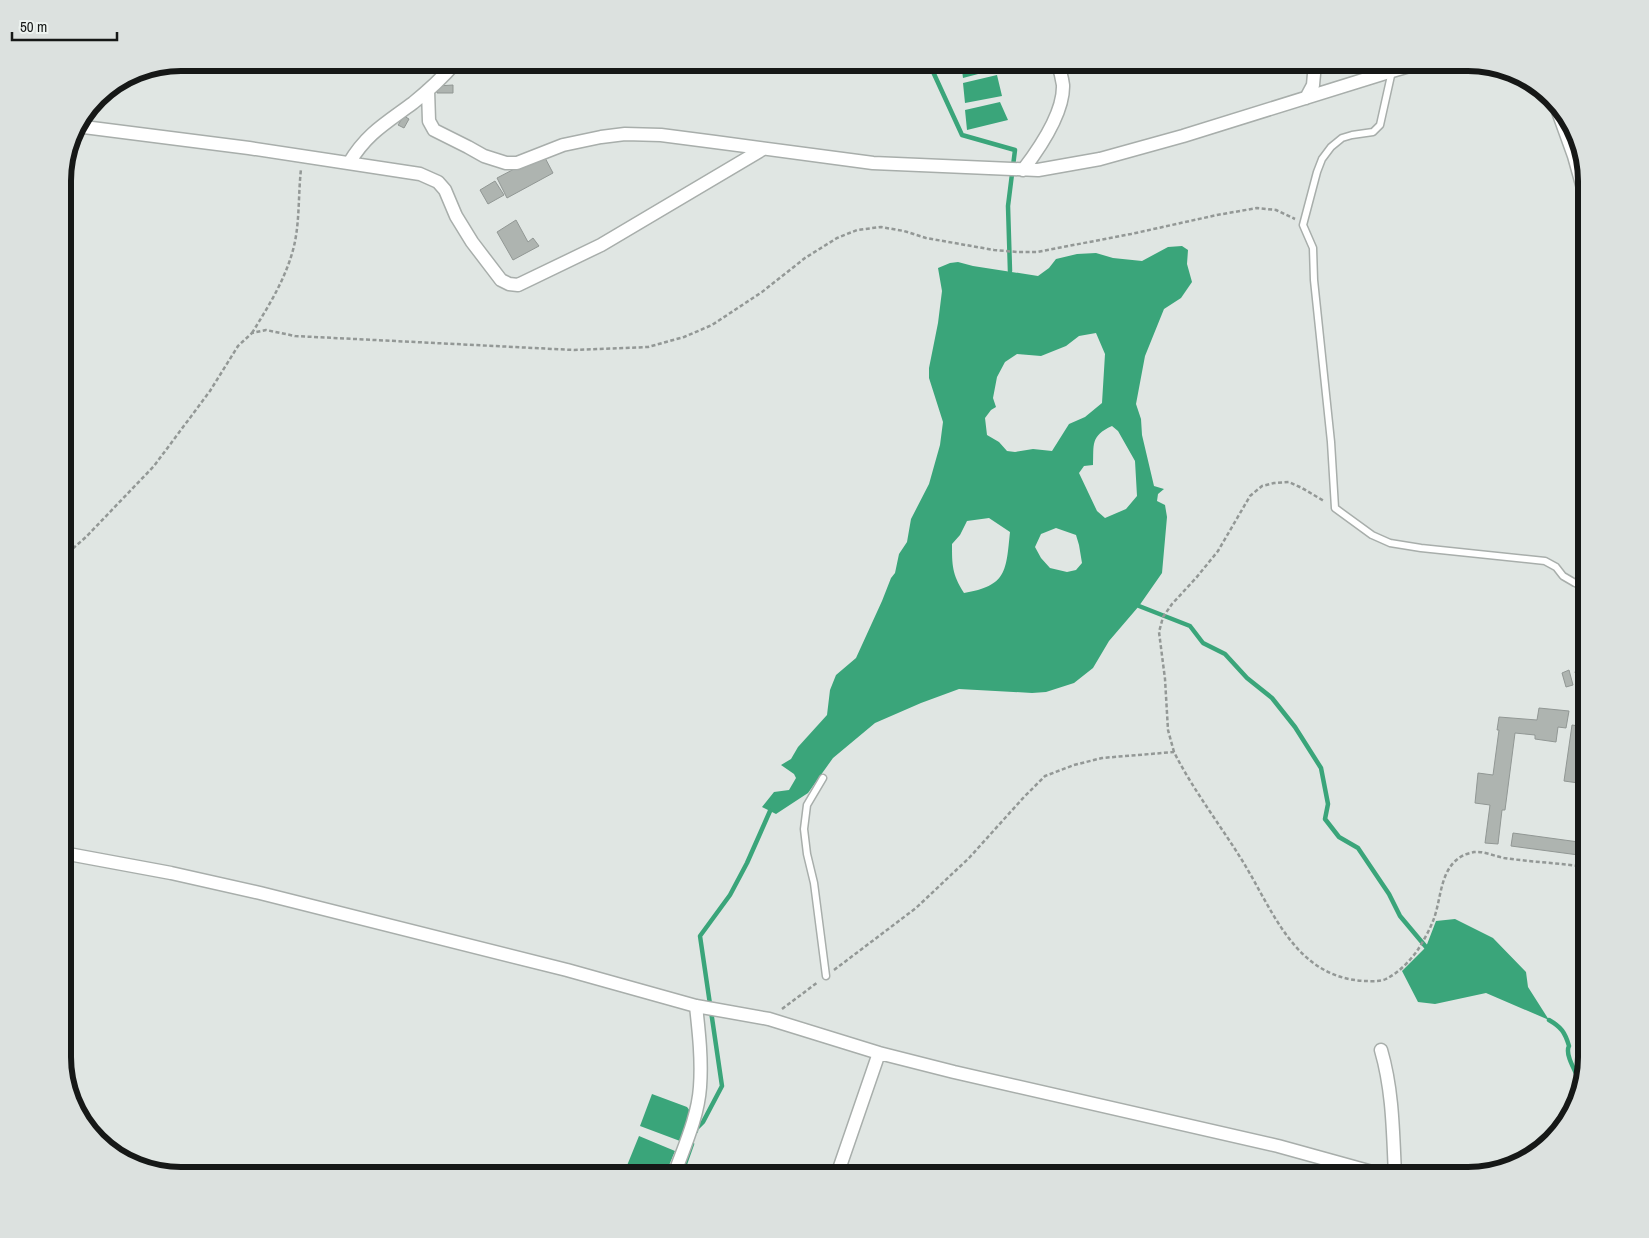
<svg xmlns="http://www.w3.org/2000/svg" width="1649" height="1238" font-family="'Archivo Narrow',sans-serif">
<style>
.water{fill:#3aa57a;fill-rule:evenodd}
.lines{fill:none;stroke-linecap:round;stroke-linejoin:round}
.stream{stroke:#3aa57a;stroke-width:4.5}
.building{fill:#aeb4b0;stroke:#919794}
.service-casing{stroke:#a8aeab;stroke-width:9}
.minor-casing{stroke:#a8aeab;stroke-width:15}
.path{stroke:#939896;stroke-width:2.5;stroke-dasharray:4 2.5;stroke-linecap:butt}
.service{stroke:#fff;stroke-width:6}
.minor{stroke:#fff;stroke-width:12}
.rim{fill:none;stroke:#161817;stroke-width:6}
</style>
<rect width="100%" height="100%" fill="#e0e6e3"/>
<path class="water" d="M 961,63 L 994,63 L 997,69 L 963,78 Z
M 997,75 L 1002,96 L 965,103 L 963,83 Z
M 1000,102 L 1008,120 L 967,130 L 965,110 Z
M 1182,246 L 1188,250 L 1187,264 L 1192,282 L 1181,298 L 1164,309 L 1145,356 L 1136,404 L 1141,419 L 1142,435 L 1154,486 L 1164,489 L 1158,494 L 1157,501 L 1165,505 L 1167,517 L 1162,573 L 1139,606 L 1109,641 L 1093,668 L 1074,683 L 1046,692 L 1032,693 L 959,689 L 921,703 L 875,723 L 833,758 L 808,793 L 776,814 L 762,807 L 774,792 L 789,790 L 796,778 L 794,774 L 781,765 L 791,759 L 798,747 L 827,715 L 830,690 L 836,675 L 856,658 L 882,601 L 891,578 L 895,573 L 899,554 L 907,542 L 911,519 L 929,484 L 940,445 L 943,422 L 929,378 L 929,368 L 938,323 L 942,291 L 938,268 L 950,263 L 958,262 L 973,266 L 1038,276 L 1049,268 L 1056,259 L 1077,254 L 1096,253 L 1113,258 L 1142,261 L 1168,247 ZM 1096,333 L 1105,354 L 1102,403 L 1085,417 L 1069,424 L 1052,451 L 1033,449 L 1015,452 L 1007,451 L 999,442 L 987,435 L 985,418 L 991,410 L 996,407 L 993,398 L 997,377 L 1005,362 L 1017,354 L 1041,356 L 1066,346 L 1079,336 ZM 1112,426 L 1118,431 L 1135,461 L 1137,496 L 1126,509 L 1105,518 L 1097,511 L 1079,473 L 1084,466 L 1093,465 C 1094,445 1090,436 1112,426 ZM 989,518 L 1010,532 C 1006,571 1007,586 964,593 C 952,574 952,565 952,544 L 960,535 L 967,521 ZM 1056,528 L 1076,535 L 1079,545 L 1082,563 L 1076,570 L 1067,572 L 1050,568 L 1041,558 L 1035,547 L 1041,534 Z
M 1455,919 L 1493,938 L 1526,972 L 1528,987 L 1549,1020 L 1486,993 L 1435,1004 L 1418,1002 L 1402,971 L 1426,947 L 1436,921 Z
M 652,1094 L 687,1107 L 690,1111 L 689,1118 L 680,1141 L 640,1126 Z
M 639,1136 L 675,1151 L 665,1175 L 646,1175 L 626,1168 Z"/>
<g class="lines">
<path class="stream" d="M 929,63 L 962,135 L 1015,150 L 1008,206 L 1010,271
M 1139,606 L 1190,626 L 1203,643 L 1225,654 L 1247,678 L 1272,698 L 1295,727 L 1321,768 L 1328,804 L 1325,819 L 1339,837 L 1358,848 L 1389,894 L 1400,916 L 1426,947
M 1549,1020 C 1561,1027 1565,1032 1569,1046 C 1564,1055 1578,1075 1582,1086
M 696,1131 L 696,1129 L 703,1122 L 722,1086 L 700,936 L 730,895 L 747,863 L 770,811
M 681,1175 L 692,1144"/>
</g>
<path class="building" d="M 1235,63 L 1260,63 L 1261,66 L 1236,70 Z
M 453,85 L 453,93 L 437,93 L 437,86 Z
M 404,116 L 409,119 L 404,128 L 398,125 Z
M 543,154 L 553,173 L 507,198 L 497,178 Z
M 495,181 L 504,195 L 488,204 L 480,190 Z
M 516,220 L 528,242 L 533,238 L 539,246 L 513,260 L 497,232 Z
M 1578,659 L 1586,660 L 1586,675 L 1575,673 Z
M 1569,670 L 1573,685 L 1566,687 L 1562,673 Z
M 1539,708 L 1569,711 L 1566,728 L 1558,727 L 1556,742 L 1535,739 L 1535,735 L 1515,733 L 1505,810 L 1502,810 L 1498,844 L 1485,843 L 1490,805 L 1475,803 L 1478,773 L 1493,775 L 1499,730 L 1497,730 L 1499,717 L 1537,720 Z
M 1572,725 L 1586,727 L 1586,784 L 1564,781 Z
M 1513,833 L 1586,843 L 1586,856 L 1511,846 Z"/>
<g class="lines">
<defs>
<path id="service" d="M 1392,71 L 1380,125 L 1373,132 L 1352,135 L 1342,138 L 1331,147 L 1322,159 L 1317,172 L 1303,225 L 1313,248 L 1314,280 L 1331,442 L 1335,508 L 1372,535 L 1390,543 L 1421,548 L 1545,561 L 1556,567 L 1563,576 L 1575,583 L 1586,588
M 823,778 L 807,805 L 804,829 L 807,854 L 814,883 L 826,976"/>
<path id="minor" d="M 1392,71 L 1420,63
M 428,90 L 429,121 L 434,130 L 468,147 L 484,156 L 506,163 L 517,163 L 563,145 L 601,137 L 625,134 L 661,135 L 715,142 L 873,163 L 1038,170 L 1100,159 L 1183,136 L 1392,71 L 1397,63
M 1306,98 L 1313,85 L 1315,63
M 1556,106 L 1574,156 L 1586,199
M 76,126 L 249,148 L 420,174 L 438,182 L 445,190 L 456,216 L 472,242 L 501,280 L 509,284 L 518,285 L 601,245 L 763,149
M 349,163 C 367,133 386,123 413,103 C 428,91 443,77 455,63
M 1023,170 C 1039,149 1064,113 1063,85 C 1062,78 1060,70 1057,63
M 63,853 L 171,873 L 260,893 L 567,970 L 696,1006 L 769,1019 L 879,1053 L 954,1072 L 1278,1146 L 1383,1175
M 1381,1050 C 1393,1091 1393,1134 1395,1175
M 674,1175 C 684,1147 698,1117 700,1087 C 702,1060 699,1033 696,1006
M 837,1175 L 879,1053"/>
</defs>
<use href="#service" class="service-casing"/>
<use href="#minor" class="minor-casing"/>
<path class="path" d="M 252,333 C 268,307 285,280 293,250 C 300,224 298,196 301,169
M 63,557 L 86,537 L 154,466 L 210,391 L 238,346 L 252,333 L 266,330 L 295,336 L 574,350 L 648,347 L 684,337 L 712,325 L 762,292 L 805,258 L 837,238 L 857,230 L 881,227 L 904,231 L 926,238 L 994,250 L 1017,252 L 1037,252 L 1131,234 L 1217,215 L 1257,208 L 1276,210 L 1295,219
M 1174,752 L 1168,730 L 1165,679 L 1159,632 L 1163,617 L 1172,604 L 1196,578 L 1218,551 L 1250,496 L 1262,486 L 1274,483 L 1289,482 L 1302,488 L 1324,501
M 834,970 L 916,908 L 969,858 L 1024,797 L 1045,776 L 1074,765 L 1102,758 L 1174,752 C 1192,788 1218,822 1240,857 C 1272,907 1293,977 1364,981 C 1371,981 1380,982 1386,979 C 1398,973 1409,962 1417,951 C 1423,942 1429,931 1433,921 C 1442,899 1439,867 1464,855 C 1466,854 1471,853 1474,852 C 1484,851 1494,856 1504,858 C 1531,862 1559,863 1586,867
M 782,1009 L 818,982"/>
<use href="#service" class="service"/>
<use href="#minor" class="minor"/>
</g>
<path d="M0 0H1649V1238H0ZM181 71H1468A110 110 0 0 1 1578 181V1057A110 110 0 0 1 1468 1167H181A110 110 0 0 1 71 1057V181A110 110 0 0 1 181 71Z" fill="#dce1df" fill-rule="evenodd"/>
<path class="rim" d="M181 71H1468A110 110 0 0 1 1578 181V1057A110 110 0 0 1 1468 1167H181A110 110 0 0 1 71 1057V181A110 110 0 0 1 181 71Z"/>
<path d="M12 32v8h105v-8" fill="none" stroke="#161817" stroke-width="2.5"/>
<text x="20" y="32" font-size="15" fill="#161817" stroke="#edf3f0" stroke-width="4" paint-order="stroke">50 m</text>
</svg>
